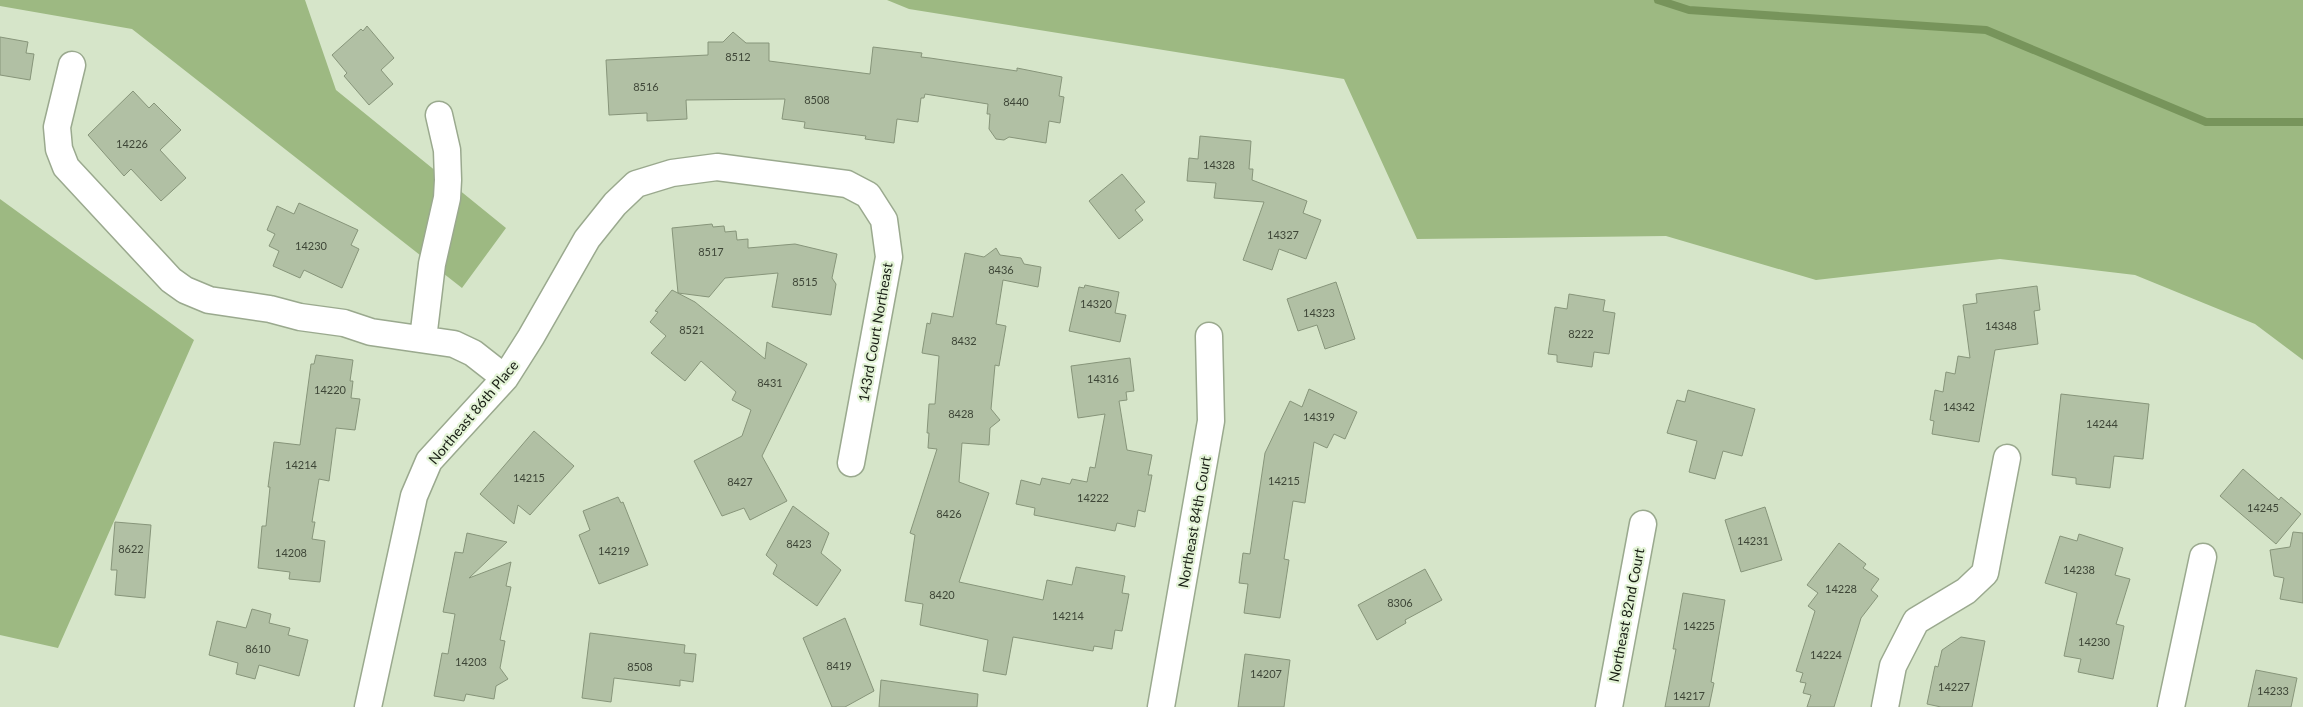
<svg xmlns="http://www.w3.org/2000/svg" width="2303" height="707" font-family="Lato,sans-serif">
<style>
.green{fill:#9db982}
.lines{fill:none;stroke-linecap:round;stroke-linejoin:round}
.stream{stroke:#77945b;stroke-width:8}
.building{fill:#b1c0a4;stroke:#87957a}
.minor-casing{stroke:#9aa98e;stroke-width:29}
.minor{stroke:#fff;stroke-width:26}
.labels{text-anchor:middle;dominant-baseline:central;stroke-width:4.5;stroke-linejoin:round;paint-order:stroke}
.number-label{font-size:11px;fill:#3e4637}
.street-label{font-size:14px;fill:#171d13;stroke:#e3f3d6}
</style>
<rect width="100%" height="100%" fill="#d6e5c9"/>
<path class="green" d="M 0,0 L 305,0 L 336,90 L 506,228 L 462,288 L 132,29 L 0,6 Z
M 887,0 L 2303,0 L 2303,360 L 2255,324 L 2135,275 L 2000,259 L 1816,280 L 1666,236 L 1417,239 L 1344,79 L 909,9 Z
M 0,199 L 194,340 L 58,648 L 0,635 Z"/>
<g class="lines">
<path class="stream" d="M 1658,0 L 1689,10 L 1986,30 L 2206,122 L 2303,122"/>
</g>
<path class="building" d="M 367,26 L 394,58 L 381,70 L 393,84 L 369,105 L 344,76 L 347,73 L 332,55 L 361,29 L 363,31 Z
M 733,32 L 746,43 L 769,43 L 769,61 L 870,74 L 873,47 L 922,53 L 921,57 L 930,58 L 1017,71 L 1017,68 L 1062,77 L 1059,96 L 1064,97 L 1060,123 L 1049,121 L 1046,143 L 1009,137 L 1004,140 L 996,139 L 989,129 L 990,114 L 987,114 L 988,104 L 925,94 L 924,98 L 921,98 L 918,122 L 897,119 L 894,143 L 865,139 L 866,136 L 804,128 L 805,122 L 782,119 L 785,99 L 686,100 L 687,119 L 647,121 L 647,113 L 609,115 L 606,60 L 708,55 L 708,42 L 723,42 Z
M 0,37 L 28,42 L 26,53 L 34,54 L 30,80 L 0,75 Z
M 133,91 L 149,108 L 154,103 L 181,130 L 160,150 L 186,178 L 161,201 L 131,169 L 124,176 L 88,135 Z
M 1200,136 L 1251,141 L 1249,169 L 1253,169 L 1252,180 L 1307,201 L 1303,213 L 1321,220 L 1306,259 L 1279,249 L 1272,270 L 1243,260 L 1264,202 L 1214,198 L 1216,183 L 1187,181 L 1189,158 L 1198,159 Z
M 1122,174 L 1145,202 L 1135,210 L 1143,220 L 1119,239 L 1089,201 Z
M 299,203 L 358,230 L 351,245 L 359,249 L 342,288 L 304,270 L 300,278 L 273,266 L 279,251 L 269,246 L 275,234 L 267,230 L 277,206 L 294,214 Z
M 712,224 L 713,227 L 724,226 L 725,232 L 736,231 L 737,240 L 748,239 L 748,248 L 795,244 L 837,254 L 832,278 L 836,284 L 831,315 L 772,307 L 778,273 L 725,278 L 709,297 L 678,293 L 672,228 Z
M 996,248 L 1000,255 L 1021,258 L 1024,264 L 1041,267 L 1038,287 L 1003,280 L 996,324 L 1006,326 L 999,366 L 995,365 L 991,409 L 1000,420 L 990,428 L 989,445 L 962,443 L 959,482 L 989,493 L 959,582 L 1043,600 L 1047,580 L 1072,585 L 1076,567 L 1125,576 L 1122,593 L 1129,594 L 1122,631 L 1115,630 L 1112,649 L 1094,646 L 1093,651 L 1013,637 L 1006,675 L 983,671 L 988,640 L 920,625 L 923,604 L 905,601 L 915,535 L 910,533 L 937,449 L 928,448 L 929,433 L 927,433 L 929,404 L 935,404 L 939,356 L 922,353 L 927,323 L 930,324 L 932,313 L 953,317 L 965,253 L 984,257 Z
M 1336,282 L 1355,339 L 1325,349 L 1317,325 L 1298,331 L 1287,299 Z
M 1085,285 L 1119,292 L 1115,313 L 1126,315 L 1120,342 L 1069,331 L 1079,287 L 1084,288 Z
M 2037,286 L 2040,310 L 2034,311 L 2038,344 L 1995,350 L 1979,442 L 1932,434 L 1934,421 L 1930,420 L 1935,390 L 1943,392 L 1946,372 L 1955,374 L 1958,356 L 1970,358 L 1963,305 L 1977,303 L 1976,294 Z
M 672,290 L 695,302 L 765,359 L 767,342 L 807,364 L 762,456 L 787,501 L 750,520 L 744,508 L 722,516 L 694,461 L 742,436 L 751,410 L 732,400 L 736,392 L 701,361 L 685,381 L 651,353 L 666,336 L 650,322 L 658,312 L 655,311 Z
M 1569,294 L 1605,300 L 1603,311 L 1615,313 L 1609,354 L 1594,352 L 1592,367 L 1557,362 L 1557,355 L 1548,354 L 1555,307 L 1567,309 Z
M 316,355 L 353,360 L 350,381 L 353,381 L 351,398 L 360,399 L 355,430 L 336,428 L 329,481 L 319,479 L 312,522 L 315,522 L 312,539 L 325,541 L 320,582 L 289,579 L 290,572 L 258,568 L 262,526 L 266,526 L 270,487 L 268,487 L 274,442 L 300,445 L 311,364 L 314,364 Z
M 1130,358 L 1134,391 L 1126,392 L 1127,400 L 1119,401 L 1127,450 L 1152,455 L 1148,475 L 1152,475 L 1145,512 L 1138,510 L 1135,527 L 1117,523 L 1115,531 L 1034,515 L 1035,508 L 1016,504 L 1021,480 L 1040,485 L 1042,478 L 1070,484 L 1072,479 L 1087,482 L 1090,467 L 1095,468 L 1105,414 L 1078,418 L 1071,366 Z
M 1309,389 L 1357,412 L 1345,439 L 1334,434 L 1327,448 L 1314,442 L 1305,503 L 1293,501 L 1284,559 L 1289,560 L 1280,618 L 1244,613 L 1248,584 L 1239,583 L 1243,553 L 1250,554 L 1265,453 L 1290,401 L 1302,407 Z
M 1688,390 L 1755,409 L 1742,456 L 1723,451 L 1715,479 L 1689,472 L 1697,441 L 1667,433 L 1677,400 L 1685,402 Z
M 2061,394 L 2149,404 L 2143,459 L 2114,456 L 2110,488 L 2076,484 L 2076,478 L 2052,475 Z
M 534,431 L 574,466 L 530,515 L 518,505 L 514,524 L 480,494 Z
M 2243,469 L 2279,500 L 2281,497 L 2301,514 L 2276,544 L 2220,496 Z
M 618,497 L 621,503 L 623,502 L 648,565 L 599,584 L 579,535 L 590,530 L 583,511 Z
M 793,506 L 829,533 L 821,553 L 841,570 L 817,606 L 773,574 L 777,565 L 766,555 Z
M 1765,507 L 1782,560 L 1741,572 L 1725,520 Z
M 115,522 L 151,525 L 145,598 L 115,595 L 117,570 L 111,570 Z
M 2293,532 L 2303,533 L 2303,603 L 2280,599 L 2284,578 L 2274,576 L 2270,550 L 2290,547 Z
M 467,533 L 507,542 L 469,578 L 511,562 L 506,586 L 511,587 L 500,640 L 505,641 L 500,668 L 508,679 L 496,686 L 494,699 L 466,694 L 464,701 L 434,696 L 442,653 L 448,654 L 455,614 L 443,612 L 455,552 L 463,553 Z
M 2079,534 L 2123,548 L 2115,575 L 2130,579 L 2116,624 L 2124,626 L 2113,679 L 2078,672 L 2081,659 L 2064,656 L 2077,593 L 2045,583 L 2060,536 L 2077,541 Z
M 1839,543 L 1866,564 L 1863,568 L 1879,579 L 1871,590 L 1878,596 L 1861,618 L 1834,707 L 1807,707 L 1811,695 L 1803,693 L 1806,683 L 1800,682 L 1803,673 L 1796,671 L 1815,611 L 1808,606 L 1818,593 L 1807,585 Z
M 1425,569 L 1442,600 L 1405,620 L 1406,623 L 1377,640 L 1358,605 Z
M 1683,593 L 1725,600 L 1711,682 L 1714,683 L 1709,707 L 1665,707 L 1676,649 L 1673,649 Z
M 252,609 L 271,614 L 269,623 L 290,628 L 288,635 L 308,640 L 299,676 L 259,665 L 255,679 L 236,674 L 238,663 L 209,655 L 217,621 L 246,628 Z
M 845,618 L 874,691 L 845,707 L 832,707 L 803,638 Z
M 590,633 L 685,645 L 684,653 L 696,654 L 693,682 L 680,680 L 680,686 L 614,678 L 611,702 L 582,698 Z
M 1961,637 L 1985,641 L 1972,707 L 1941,707 L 1927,704 L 1935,666 L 1938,667 L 1942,650 Z
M 1245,654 L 1290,660 L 1284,707 L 1238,707 Z
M 2256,670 L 2297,678 L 2291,707 L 2248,707 Z
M 881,680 L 978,694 L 977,707 L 879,707 Z"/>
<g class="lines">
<defs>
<path id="minor" d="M 72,65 L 57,127 L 59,149 L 66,167 L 171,280 L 185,290 L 209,300 L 270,309 L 300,317 L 344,323 L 371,332 L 454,344 L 473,353 L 505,378
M 423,339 L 432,264 L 447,198 L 448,180 L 447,150 L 439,115
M 368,707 L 414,496 L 429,461 L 505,378 L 531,337 L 587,239 L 615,204 L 636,184 L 672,173 L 717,167 L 847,184 L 868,195 L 884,220 L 889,257 L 851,463
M 1161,707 L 1211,421 L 1209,336
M 1609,707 L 1643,524
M 1885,707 L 1893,666 L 1916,621 L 1966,591 L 1985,573 L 2007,458
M 2171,707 L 2203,557"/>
</defs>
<use href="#minor" class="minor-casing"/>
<use href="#minor" class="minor"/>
</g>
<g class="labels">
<g class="number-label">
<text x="738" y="56">8512</text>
<text x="646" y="86">8516</text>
<text x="817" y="99">8508</text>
<text x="1016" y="101">8440</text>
<text x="132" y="143">14226</text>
<text x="1219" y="164">14328</text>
<text x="1283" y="234">14327</text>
<text x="311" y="245">14230</text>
<text x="711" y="251">8517</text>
<text x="1001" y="269">8436</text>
<text x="805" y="281">8515</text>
<text x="1096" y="303">14320</text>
<text x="1319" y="312">14323</text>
<text x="2001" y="325">14348</text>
<text x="692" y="329">8521</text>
<text x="1581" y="333">8222</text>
<text x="964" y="340">8432</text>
<text x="1103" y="378">14316</text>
<text x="770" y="382">8431</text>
<text x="330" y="389">14220</text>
<text x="1959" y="406">14342</text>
<text x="961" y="413">8428</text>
<text x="1319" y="416">14319</text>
<text x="2102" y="423">14244</text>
<text x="301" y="464">14214</text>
<text x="529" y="477">14215</text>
<text x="1284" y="480">14215</text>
<text x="740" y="481">8427</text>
<text x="1093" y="497">14222</text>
<text x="2263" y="507">14245</text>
<text x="949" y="513">8426</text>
<text x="1753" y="540">14231</text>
<text x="799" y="543">8423</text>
<text x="131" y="548">8622</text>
<text x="614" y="550">14219</text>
<text x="291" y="552">14208</text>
<text x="2079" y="569">14238</text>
<text x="1841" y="588">14228</text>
<text x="942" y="594">8420</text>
<text x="1400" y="602">8306</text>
<text x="1068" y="615">14214</text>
<text x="1699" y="625">14225</text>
<text x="2094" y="641">14230</text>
<text x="258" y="648">8610</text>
<text x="1826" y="654">14224</text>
<text x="471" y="661">14203</text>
<text x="839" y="665">8419</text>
<text x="640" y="666">8508</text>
<text x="1266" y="673">14207</text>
<text x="1954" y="686">14227</text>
<text x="2273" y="690">14233</text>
<text x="1689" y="695">14217</text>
</g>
<g class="street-label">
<text transform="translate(875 332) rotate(-80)">143rd Court Northeast</text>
<text transform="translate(473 412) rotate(-50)">Northeast 86th Place</text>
<text transform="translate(1194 522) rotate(-80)">Northeast 84th Court</text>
<text transform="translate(1626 615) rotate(-79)">Northeast 82nd Court</text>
</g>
</g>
</svg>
